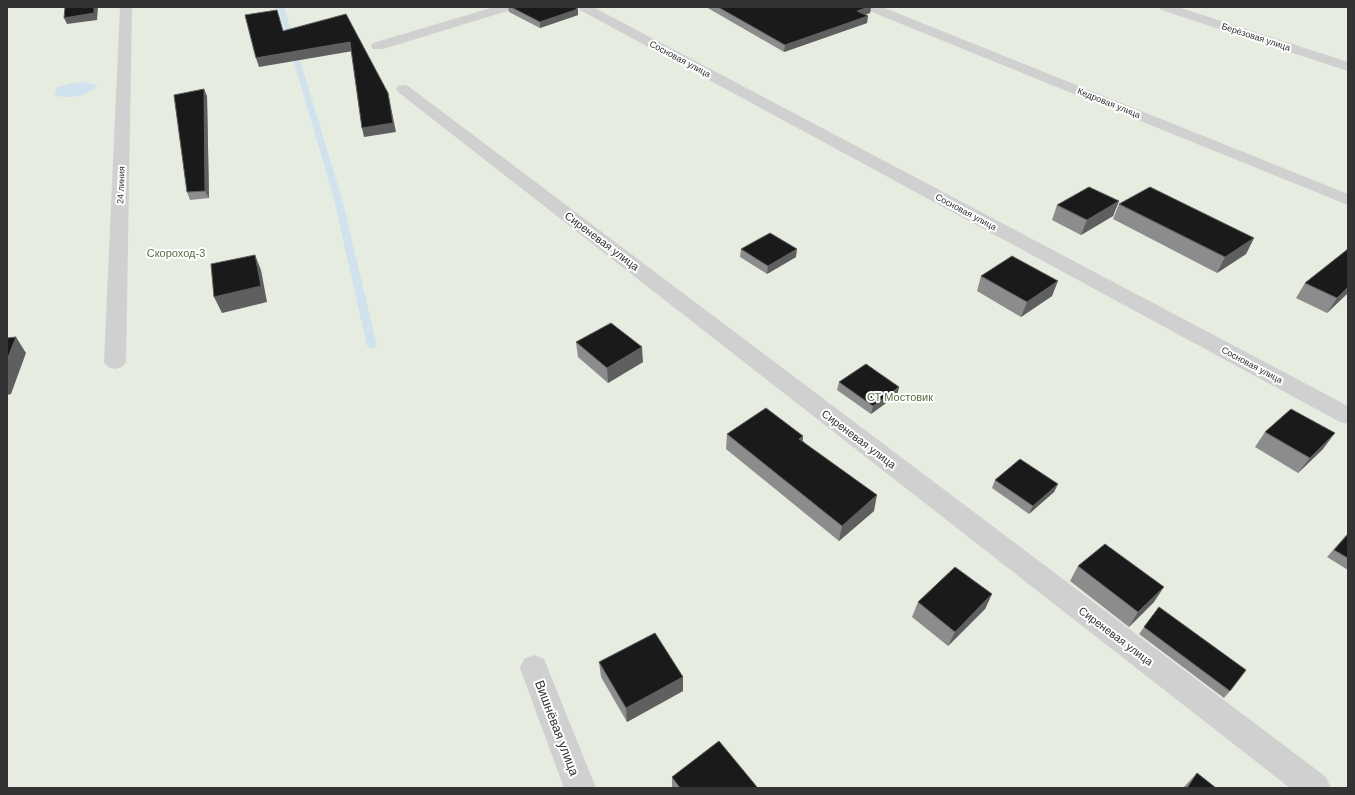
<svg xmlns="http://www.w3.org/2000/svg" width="1355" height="795" font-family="Helvetica,sans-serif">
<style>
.green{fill:#e6ecdf}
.water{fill:#cfe2ee}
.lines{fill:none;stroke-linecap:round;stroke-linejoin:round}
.stream{fill:#cfe2ee;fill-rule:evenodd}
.minor{fill:#d0d0d0;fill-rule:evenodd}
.wall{fill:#8c8c8c}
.shaded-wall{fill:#5f5f5f}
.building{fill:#1a1a1a;stroke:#5f5f5f}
.labels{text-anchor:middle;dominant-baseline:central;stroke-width:4;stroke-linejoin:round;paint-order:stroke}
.far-street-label{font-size:9px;fill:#333;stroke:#fff}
.street-label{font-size:11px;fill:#333;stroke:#fff}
.park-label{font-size:11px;fill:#56703f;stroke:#fff}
.near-street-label{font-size:13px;fill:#333;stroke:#fff}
</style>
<rect width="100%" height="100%" fill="#fff"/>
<path class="green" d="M 7,7 L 1348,7 L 1348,788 L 7,788 Z"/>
<path class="water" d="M 85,82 L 98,85 C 86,96 70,100 54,95 L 57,87 L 72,83 Z"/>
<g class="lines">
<path class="stream" d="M 278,7 L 284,7 L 342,199 L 377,346 L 376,348 L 372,349 L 367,346 L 334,199 Z"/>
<path class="minor" d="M 120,7 L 132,7 L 126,362 L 122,367 L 115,369 L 108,367 L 104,362 Z
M 494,7 L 513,7 L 511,10 L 383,49 L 373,49 L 371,46 L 373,43 Z
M 578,7 L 593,7 L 1348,406 L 1348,424 L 1340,422 L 580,10 Z
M 865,7 L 882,7 L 1348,194 L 1348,205 L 867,10 Z
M 1159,7 L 1178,7 L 1348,62 L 1348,71 L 1161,10 Z
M 403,85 L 408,86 L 1326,777 L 1331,788 L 1290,788 L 398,92 L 396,89 L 398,86 Z
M 534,655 L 544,659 L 596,788 L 564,788 L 520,668 L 524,659 Z"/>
</g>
<path class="wall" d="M 508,7 L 574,7 L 578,15 L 540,28 L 509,12 Z
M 706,7 L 871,7 L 870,13 L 865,15 L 868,16 L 867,23 L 784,52 Z
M 207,96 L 209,198 L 190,200 L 187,192 Z
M 1119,201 L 1113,216 L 1081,235 L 1052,220 L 1057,205 Z
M 1119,204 L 1254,238 L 1246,254 L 1217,273 L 1113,219 Z
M 741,249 L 796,257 L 767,274 L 740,257 Z
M 1348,249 L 1348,293 L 1327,313 L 1296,298 L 1305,283 Z
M 981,276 L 1052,296 L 1021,317 L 977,291 Z
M 576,342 L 643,362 L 608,383 L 578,357 Z
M 839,382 L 899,387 L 897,395 L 871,414 L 837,390 Z
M 1265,432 L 1323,449 L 1298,473 L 1255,447 Z
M 727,434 L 803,436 L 803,441 L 874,511 L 839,541 L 726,449 Z
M 995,480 L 1058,484 L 1054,492 L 1029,514 L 992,488 Z
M 1348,533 L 1348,570 L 1327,557 Z
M 1078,566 L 1154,602 L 1129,627 L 1070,581 Z
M 992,594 L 985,609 L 948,646 L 912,617 L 918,602 Z
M 1159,607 L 1230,691 L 1224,698 L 1139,634 Z
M 599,662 L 683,691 L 627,722 L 601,677 Z
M 1197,773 L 1216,788 L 1183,788 Z
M 672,777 L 757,787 L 757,788 L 672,788 Z"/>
<path class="shaded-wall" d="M 94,7 L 98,7 L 97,20 L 67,24 L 64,18 Z
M 869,7 L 871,7 L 870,13 L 856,18 L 857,11 Z
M 578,9 L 578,15 L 540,28 L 540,22 Z
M 868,16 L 867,23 L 784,52 L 785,45 Z
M 350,42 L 353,51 L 259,67 L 256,58 Z
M 204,89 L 207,96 L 209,198 L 205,191 Z
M 388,93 L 396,132 L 364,137 L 362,128 Z
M 1119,201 L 1113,216 L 1081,235 L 1087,220 Z
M 1254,238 L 1246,254 L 1217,273 L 1225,257 Z
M 797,249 L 796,257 L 767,274 L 768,266 Z
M 255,255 L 261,270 L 267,302 L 222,313 L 214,297 Z
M 1058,281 L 1052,296 L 1021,317 L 1027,302 Z
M 1348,287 L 1348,293 L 1327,313 L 1337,298 Z
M 16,337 L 26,353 L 11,394 L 7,395 L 7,360 Z
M 642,347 L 643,362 L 608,383 L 607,368 Z
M 899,387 L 897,395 L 871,414 L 873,406 Z
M 1335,433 L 1323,449 L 1298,473 L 1310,458 Z
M 803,436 L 801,451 L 799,439 Z
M 1058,484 L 1054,492 L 1029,514 L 1033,506 Z
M 877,495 L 874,511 L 839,541 L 842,526 Z
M 1164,587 L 1154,602 L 1129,627 L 1138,612 Z
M 992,594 L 985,609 L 948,646 L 955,632 Z
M 683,677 L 683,691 L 627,722 L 626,708 Z"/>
<path class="building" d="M 65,7 L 94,7 L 94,13 L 64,18 Z
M 511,7 L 574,7 L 578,9 L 540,22 Z
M 718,7 L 869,7 L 857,11 L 868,16 L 785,45 Z
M 277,10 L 283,31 L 346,14 L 388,93 L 393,123 L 362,128 L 350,42 L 256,58 L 245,15 Z
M 204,89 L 205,191 L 187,192 L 174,95 Z
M 1089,187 L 1119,201 L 1087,220 L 1057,205 Z
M 1150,187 L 1254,238 L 1225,257 L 1119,204 Z
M 770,233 L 797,249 L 768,266 L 741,249 Z
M 1348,249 L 1348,287 L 1337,298 L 1305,283 Z
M 255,255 L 261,286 L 214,297 L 211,264 Z
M 1012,256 L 1058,281 L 1027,302 L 981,276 Z
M 611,323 L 642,347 L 607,368 L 576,342 Z
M 16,337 L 7,360 L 7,338 Z
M 866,364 L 899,387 L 873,406 L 839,382 Z
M 766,408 L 803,436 L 799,439 L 877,495 L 842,526 L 727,434 Z
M 1291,409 L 1335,433 L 1310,458 L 1265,432 Z
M 1020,459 L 1058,484 L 1033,506 L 995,480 Z
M 1348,534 L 1348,558 L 1334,550 Z
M 1105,544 L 1164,587 L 1138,612 L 1078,566 Z
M 955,567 L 992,594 L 955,632 L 918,602 Z
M 1159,607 L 1246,670 L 1230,691 L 1144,627 Z
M 655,633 L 683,677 L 626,708 L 599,662 Z
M 719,741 L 757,787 L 755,788 L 680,788 L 672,777 Z
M 1197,773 L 1216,788 L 1187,788 Z"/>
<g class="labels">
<g class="far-street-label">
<text transform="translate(1256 37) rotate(18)">Берёзовая улица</text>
<text transform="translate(680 59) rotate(28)">Сосновая улица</text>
<text transform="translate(1109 103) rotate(22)">Кедровая улица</text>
<text transform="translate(121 185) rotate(-88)">24 линия</text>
<text transform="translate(966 212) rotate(28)">Сосновая улица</text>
<text transform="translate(1252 365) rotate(28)">Сосновая улица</text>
</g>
<g class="street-label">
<text transform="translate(602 241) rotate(37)">Сиреневая улица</text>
<text transform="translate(859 439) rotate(37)">Сиреневая улица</text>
<text transform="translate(1116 636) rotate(37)">Сиреневая улица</text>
</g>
<g class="park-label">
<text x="176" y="253">Скороход-3</text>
<text x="900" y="397">СТ Мостовик</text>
</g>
<g class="near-street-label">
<text transform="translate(557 728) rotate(69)">Вишнёвая улица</text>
</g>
</g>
<rect width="1355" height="795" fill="none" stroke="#333333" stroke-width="16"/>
</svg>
